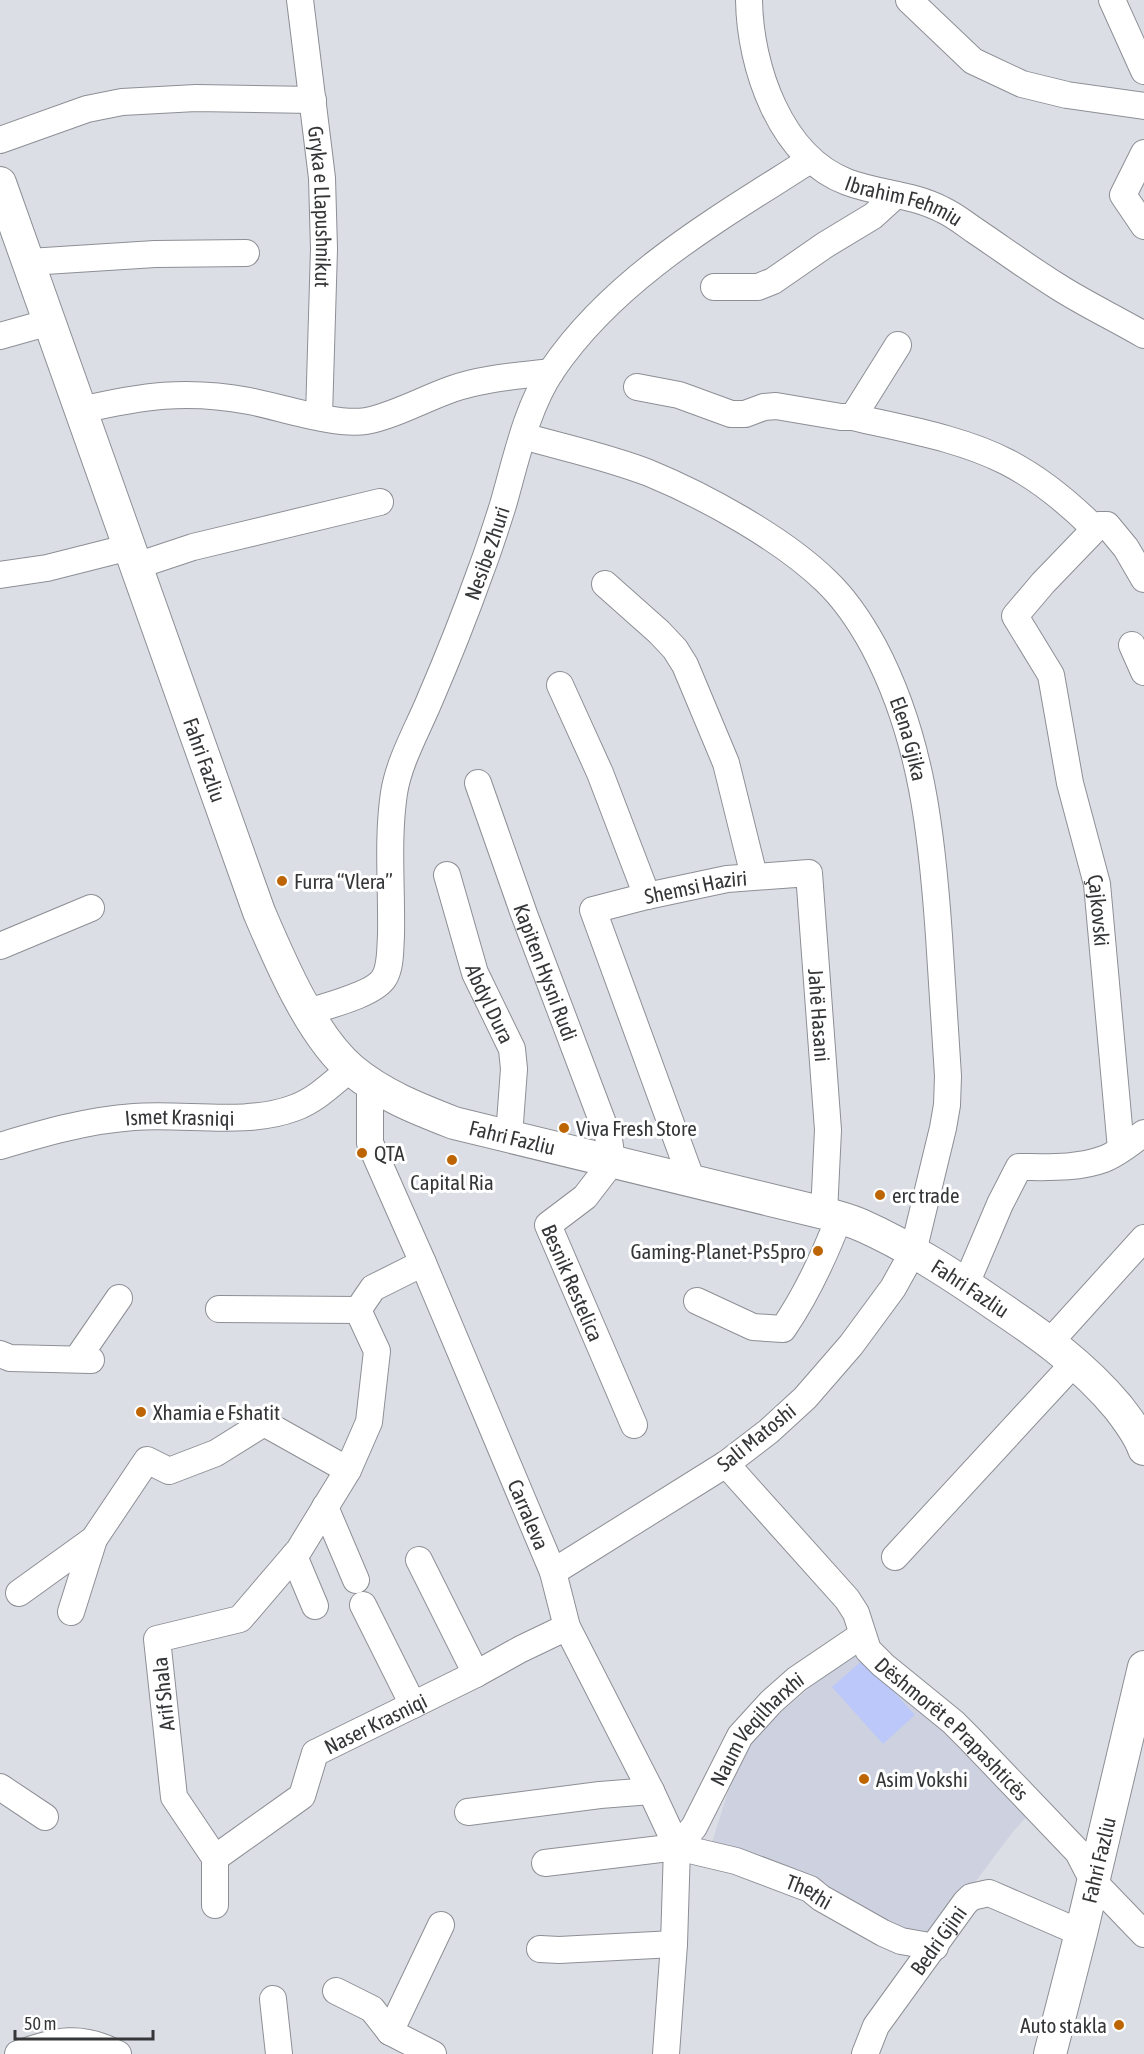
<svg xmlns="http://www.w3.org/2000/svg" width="1144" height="2054" font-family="'Asap Condensed',sans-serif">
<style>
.built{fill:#ced2e0}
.green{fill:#bbc8f9}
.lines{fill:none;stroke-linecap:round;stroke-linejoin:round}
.minor-casing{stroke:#8d8f95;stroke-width:28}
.major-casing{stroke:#8d8f95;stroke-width:34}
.minor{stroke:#fff;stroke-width:26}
.major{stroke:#fff;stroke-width:32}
.poi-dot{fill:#be6503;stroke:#fff;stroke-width:2}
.labels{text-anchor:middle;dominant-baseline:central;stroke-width:6;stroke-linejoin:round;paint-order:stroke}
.street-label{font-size:21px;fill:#353638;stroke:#fff}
.poi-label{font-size:21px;fill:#353638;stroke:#fff;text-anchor:start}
</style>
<rect width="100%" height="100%" fill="#dcdee6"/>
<path class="built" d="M 857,1647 L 949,1729 L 1029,1814 L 1012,1833 L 934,1937 L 910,1938 L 711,1845 L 743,1745 Z"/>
<path class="green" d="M 864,1659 L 915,1715 L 883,1744 L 832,1687 Z"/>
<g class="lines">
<defs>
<g id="minor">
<path id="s1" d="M 300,0 L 322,178 L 324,249 L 319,416"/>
<path id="s2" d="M 749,0 C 750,67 780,156 847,182 C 879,194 913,194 943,210 C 954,215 964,223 974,230 C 1001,248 1028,268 1057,286 C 1085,304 1115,318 1144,335"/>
<path d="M 909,0 L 973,61 L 1022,84 L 1067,95 L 1144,106"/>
<path d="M 1112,0 L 1144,71"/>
<path d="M 0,140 L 87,109 L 122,102 L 196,98 L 313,100"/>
<path d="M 1144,153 L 1123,195 L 1144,226"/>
<path d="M 29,262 L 155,254 L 246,253"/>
<path d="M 714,287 L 758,287 L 773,281 L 825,245 L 873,216 L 896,195"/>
<path d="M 0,336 L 50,322"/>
<path d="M 637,387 L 679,395 L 731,414 L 745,414 L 764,407 L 776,406 L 841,417 L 853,417 C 904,429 960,438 1007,462 C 1040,479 1068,502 1095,529 L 1099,525 L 1107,525 L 1126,548 L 1144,579"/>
<path d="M 81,410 C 142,396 186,389 249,401 C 280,407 336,426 366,421 C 391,417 426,398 452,389 C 483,378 518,376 551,372"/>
<path d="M 853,417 L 898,345"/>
<path id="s3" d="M 523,436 C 565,448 608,457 649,473 C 705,496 783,539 826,581 C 846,600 861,623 874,647 C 922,738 932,835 939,936 C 942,983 945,1030 948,1076 L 947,1105 L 943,1128 L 913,1252 L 893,1288 L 851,1345 L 805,1398 L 769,1431 L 726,1464 L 553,1572"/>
<path id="s4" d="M 1095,529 L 1043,583 L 1015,616 L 1051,675 L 1070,783 L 1097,884 L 1121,1149"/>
<path d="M 136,566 L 193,547 L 380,502"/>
<path d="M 0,575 L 47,568 L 130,547"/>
<path d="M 605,584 L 659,632 L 675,649 L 685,665 L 726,763 L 754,876"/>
<path d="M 1132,645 L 1144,672"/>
<path d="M 560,685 L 600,773 L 647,896"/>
<path id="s5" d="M 478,783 L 524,914 L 609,1139 L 612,1162 L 585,1197 L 548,1225 L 634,1425"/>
<path id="s6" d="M 447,875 L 475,973 L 512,1049 L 514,1069 L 509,1136"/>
<path d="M 0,946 L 91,908"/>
<path id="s7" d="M 308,1012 C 326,1006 375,994 384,978 C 391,967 390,949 391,936 C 392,889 387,840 394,793 C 399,762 416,732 428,704 C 447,660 465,615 481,570 C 489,549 496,527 503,505 C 516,460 526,409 552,370 C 615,277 718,219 810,160"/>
<path id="s8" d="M 370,1083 L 370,1143 L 423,1263 L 553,1572 L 567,1627 L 651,1791 L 677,1847 L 674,1944 L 666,2054"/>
<path id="s9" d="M 0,1146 C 43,1133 89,1120 134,1117 C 185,1113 246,1126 294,1108 C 316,1100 333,1083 350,1069"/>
<path id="s10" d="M 692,1181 L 593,910 L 647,896 L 727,879 L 809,873 L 828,1130 L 824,1213"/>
<path d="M 966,1284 L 1000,1204 L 1019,1167 C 1047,1167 1077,1169 1104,1159 C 1118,1154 1132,1142 1144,1133"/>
<path d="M 697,1301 L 753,1327 L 783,1329 C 807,1294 824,1257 839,1218"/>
<path d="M 219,1309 L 358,1310"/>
<path d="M 358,1310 L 373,1288 L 423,1263"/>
<path d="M 1050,1342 L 1144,1238"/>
<path d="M 0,1354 L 10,1358 L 91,1360"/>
<path d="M 77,1359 L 119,1298"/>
<path id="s11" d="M 726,1464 L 847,1599 L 856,1613 L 868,1650 L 883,1665 L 953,1722 L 969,1738 L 1078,1852 L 1093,1881 L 1144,1934"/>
<path d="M 325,1507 L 356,1580"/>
<path d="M 294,1556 L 315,1606"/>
<path d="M 895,1557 L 1075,1362"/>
<path d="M 419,1560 L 476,1674"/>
<path d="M 19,1593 L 94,1539"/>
<path d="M 363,1605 L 413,1705"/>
<path d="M 71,1612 L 94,1539 L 147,1460 L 169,1471 L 216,1453 L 264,1423 L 348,1470"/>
<path d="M 0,1787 L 45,1817"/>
<path d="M 468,1812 L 600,1795 L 651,1791"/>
<path id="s12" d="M 677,1847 L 694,1827 L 740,1736 L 771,1702 L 797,1679 L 862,1635"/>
<path id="s13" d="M 215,1858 L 302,1796 L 315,1753 L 476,1674 L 521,1649 L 567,1627"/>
<path id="s14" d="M 545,1863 L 677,1847 L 736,1861 L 810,1889 L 821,1898 L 883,1933 L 901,1941 L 935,1947"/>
<path d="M 215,1905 L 215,1858 L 174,1797 L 157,1639 L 240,1619 L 299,1550 L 348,1470 L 369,1422 L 377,1351 L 358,1310"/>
<path d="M 540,1949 L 559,1950 L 674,1944"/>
<path d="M 336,1991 L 372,2009 L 390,2032 L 433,2054"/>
<path d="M 273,1999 L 279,2054"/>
<path d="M 390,2032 L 441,1925"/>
<path d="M 18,2054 C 56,2040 81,2034 118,2054"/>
<path id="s15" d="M 865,2054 L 876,2026 L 965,1903 L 971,1897 L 989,1893 L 1081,1933"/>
</g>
<g id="major">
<path id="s16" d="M 0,183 L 259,912 C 280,961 311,1035 352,1070 C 382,1095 418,1109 454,1123 L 824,1213 C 837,1217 851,1220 863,1226 C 910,1247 954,1276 996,1305 C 1041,1335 1083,1365 1118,1407 C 1128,1420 1139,1434 1144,1449"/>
<path id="s17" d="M 1050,2054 L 1081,1933 L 1144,1667"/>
</g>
</defs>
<use href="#minor" class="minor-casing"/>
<use href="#major" class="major-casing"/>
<use href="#minor" class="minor"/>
<use href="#major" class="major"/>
</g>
<g class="poi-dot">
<circle cx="282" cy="881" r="6"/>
<circle cx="564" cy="1128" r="6"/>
<circle cx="362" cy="1153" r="6"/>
<circle cx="452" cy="1160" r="6"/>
<circle cx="880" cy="1195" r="6"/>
<circle cx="818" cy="1251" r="6"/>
<circle cx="141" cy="1412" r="6"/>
<circle cx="864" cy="1779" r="6"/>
<circle cx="1119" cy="2025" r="6"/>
</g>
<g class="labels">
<g class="street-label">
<text stroke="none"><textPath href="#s2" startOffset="278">Ibrahim Fehmiu</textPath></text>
<text stroke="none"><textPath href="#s1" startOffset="208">Gryka e Llapushnikut</textPath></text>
<text stroke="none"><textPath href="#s7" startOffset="528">Nesibe Zhuri</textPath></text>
<text stroke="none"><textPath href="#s3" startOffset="520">Elena Gjika</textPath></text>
<text stroke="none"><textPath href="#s16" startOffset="612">Fahri Fazliu</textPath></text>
<text stroke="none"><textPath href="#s10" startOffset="394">Shemsi Haziri</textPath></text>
<text stroke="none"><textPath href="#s4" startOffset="428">Çajkovski</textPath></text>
<text stroke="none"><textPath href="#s5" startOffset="201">Kapiten Hysni Rudi</textPath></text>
<text stroke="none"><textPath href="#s6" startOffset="136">Abdyl Dura</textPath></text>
<text stroke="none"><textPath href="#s10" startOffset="651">Jahë Hasani</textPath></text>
<text stroke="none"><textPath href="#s9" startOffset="183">Ismet Krasniqi</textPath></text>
<text stroke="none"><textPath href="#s16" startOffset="1134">Fahri Fazliu</textPath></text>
<text stroke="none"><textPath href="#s5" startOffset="556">Besnik Restelica</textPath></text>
<text stroke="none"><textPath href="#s16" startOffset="1620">Fahri Fazliu</textPath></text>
<text transform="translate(756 1437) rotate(-39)">Sali Matoshi</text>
<text stroke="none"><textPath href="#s8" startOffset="464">Carraleva</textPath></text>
<text transform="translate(163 1694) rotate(-96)">Arif Shala</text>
<text stroke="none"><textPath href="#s13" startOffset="219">Naser Krasniqi</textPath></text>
<text stroke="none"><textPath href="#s11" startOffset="352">Dëshmorët e Prapashticës</textPath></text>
<text stroke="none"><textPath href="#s12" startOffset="144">Naum Veqilharxhi</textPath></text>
<text stroke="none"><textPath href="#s17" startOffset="200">Fahri Fazliu</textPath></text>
<text stroke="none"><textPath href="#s14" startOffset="273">Thethi</textPath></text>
<text stroke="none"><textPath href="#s15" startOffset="136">Bedri Gjini</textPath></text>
</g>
<g class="poi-label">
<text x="294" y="881">Furra “Vlera”</text>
<text x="576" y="1128">Viva Fresh Store</text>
<text x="374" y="1153">QTA</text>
<text x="452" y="1182" text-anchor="middle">Capital Ria</text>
<text x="892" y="1195">erc trade</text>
<text x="806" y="1251" text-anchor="end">Gaming-Planet-Ps5pro</text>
<text x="153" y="1412">Xhamia e Fshatit</text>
<text x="876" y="1779">Asim Vokshi</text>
<text x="1107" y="2025" text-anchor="end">Auto stakla</text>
</g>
</g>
<path d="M15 2030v9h138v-9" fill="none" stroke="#353638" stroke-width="3"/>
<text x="24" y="2030" font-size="18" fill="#353638" stroke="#ffffff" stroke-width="4.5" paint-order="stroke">50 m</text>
</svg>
